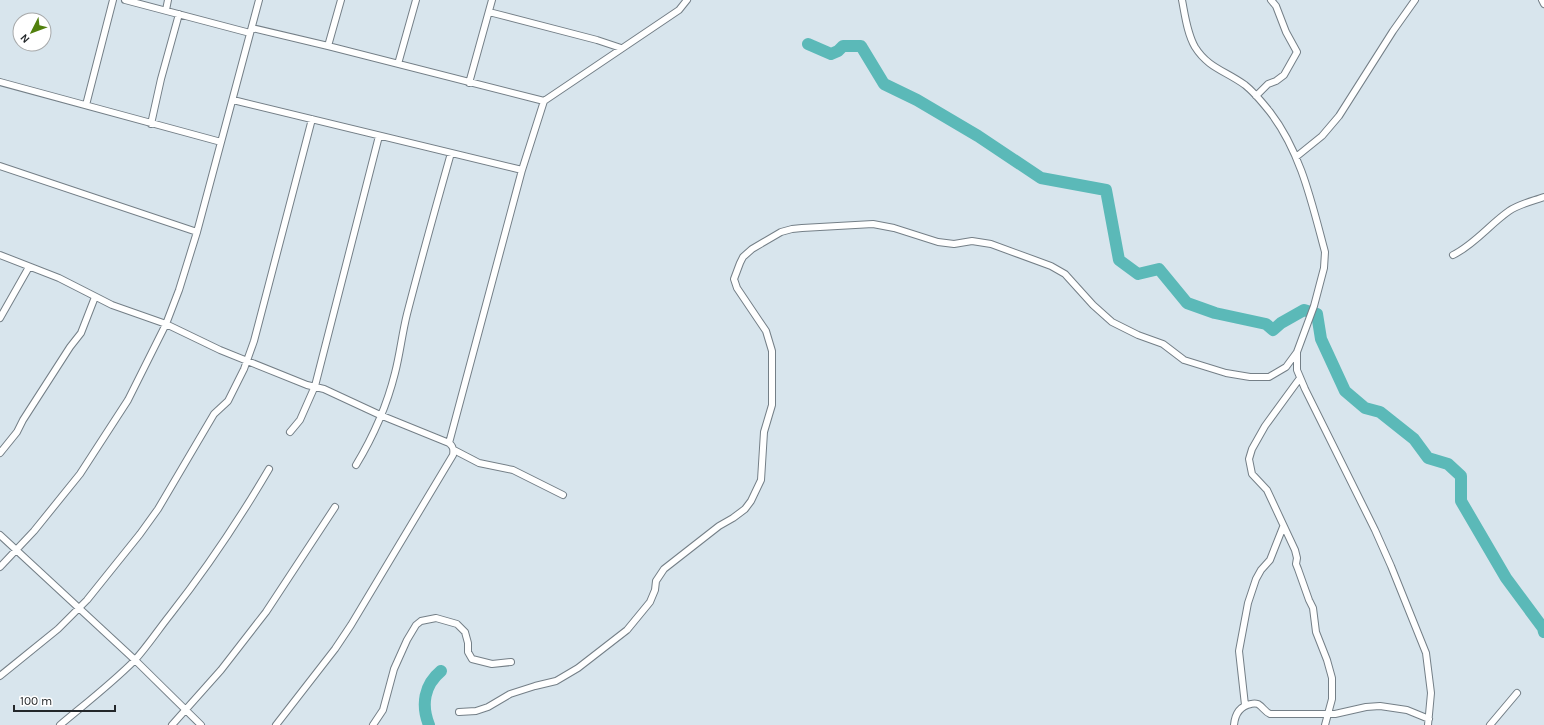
<svg xmlns="http://www.w3.org/2000/svg" width="1544" height="725" font-family="Karla,sans-serif">
<style>
.lines{fill:none;stroke-linecap:round;stroke-linejoin:round}
.river{stroke:#5bb9b8;stroke-width:12}
.street-casing{stroke:#747f87;stroke-width:8}
.street{stroke:#fff;stroke-width:6}
</style>
<rect width="100%" height="100%" fill="#d8e5ed"/>
<g class="lines">
<path class="river" d="M 808,44 L 831,54 L 838,51 L 843,46 L 861,46 L 884,84 L 917,100 L 978,136 L 1041,178 L 1106,190 L 1119,260 L 1138,274 L 1159,269 L 1187,303 L 1215,313 L 1266,324 L 1273,330 L 1281,323 L 1304,310 L 1317,314 L 1321,339 L 1345,391 L 1365,408 L 1380,412 L 1414,439 L 1428,458 L 1448,464 L 1461,476 L 1461,501 L 1506,578 L 1543,628 L 1544,632
M 429,725 C 421,705 424,685 441,671"/>
<defs>
<path id="street" d="M 125,0 L 250,33
M 1182,0 C 1185,15 1187,33 1195,47 C 1208,68 1226,71 1245,85 C 1254,92 1262,102 1270,112 C 1301,152 1312,204 1325,252 L 1324,268 L 1314,306 L 1297,352 L 1297,370 L 1305,389 L 1375,530 L 1391,566 L 1426,653 L 1431,693 L 1428,725
M 1542,0 L 1544,4
M 166,10 L 168,0
M 489,12 L 597,40 L 621,48
M 252,28 L 328,46 L 544,101
M 328,46 L 341,0
M 398,64 L 416,0
M 0,82 L 221,142
M 469,83 L 492,0
M 1256,96 L 1268,84 L 1276,81 L 1284,75 L 1297,52 L 1286,32 L 1276,6 L 1271,0
M 233,100 L 522,170
M 86,105 L 113,0
M 151,124 L 161,79 L 179,14
M 1296,157 L 1322,136 L 1339,116 L 1393,31 L 1415,0
M 0,166 L 197,232
M 0,255 L 59,278 L 112,305 L 166,324 L 220,350 L 307,385 L 324,389 L 380,415 L 449,443 C 453,446 454,449 453,455 L 351,625 L 335,649 L 276,725
M 1453,255 C 1475,244 1489,225 1509,211 C 1519,204 1533,201 1544,197
M 0,318 L 29,267
M 1300,378 L 1265,426 L 1252,449 L 1249,459 L 1252,474 L 1267,490 L 1295,550 L 1297,558 L 1296,564 L 1298,569 L 1309,600 L 1313,608 L 1316,632 L 1327,660 L 1332,678 L 1332,699 L 1325,725
M 290,432 L 300,420 L 315,386 L 379,136
M 449,443 L 522,170 L 544,101 L 679,10 L 687,0
M 454,450 L 479,463 L 513,470 L 563,495
M 0,453 L 17,432 L 23,420 L 70,347 L 81,333 L 95,297
M 356,465 C 373,437 387,405 395,373 C 400,354 402,334 407,314 C 421,260 436,206 451,153
M 0,535 L 135,660 L 201,725
M 0,567 L 34,531 L 80,474 L 128,400 L 166,324 L 179,290 L 197,232 L 259,0
M 0,676 L 58,629 L 87,600 L 140,534 L 158,509 L 214,414 L 228,401 L 244,369 L 254,341 L 312,119
M 1245,705 L 1239,651 L 1248,603 L 1256,579 L 1261,570 L 1270,560 L 1283,527
M 459,712 L 476,711 L 488,707 L 510,694 L 535,686 L 556,681 L 578,668 L 627,630 L 650,602 L 655,590 L 656,581 L 664,569 L 719,526 L 733,518 L 745,509 L 751,501 L 761,480 L 764,432 L 772,405 L 772,351 L 766,331 L 737,288 L 734,279 L 740,263 L 743,257 L 752,249 L 781,232 L 792,229 L 802,228 L 873,224 L 894,228 L 938,242 L 954,244 L 972,241 L 991,244 L 1051,266 L 1065,274 L 1093,305 L 1112,322 L 1138,335 L 1163,344 L 1184,360 L 1226,373 L 1250,377 L 1269,377 L 1286,367 L 1297,352
M 60,725 C 85,704 111,684 134,661 C 147,647 158,630 170,615 C 207,568 239,520 269,469
M 172,725 L 221,670 L 266,612 L 335,507
M 373,725 L 383,710 L 394,669 L 407,640 L 416,625 L 421,621 L 436,618 L 457,624 L 465,632 L 468,643 L 468,652 L 472,659 L 492,664 L 511,662
M 1234,725 C 1235,714 1240,706 1251,704 C 1254,703 1255,703 1258,704 C 1263,707 1265,712 1270,714 L 1335,714 L 1366,707 L 1380,706 L 1407,710 L 1429,719
M 1490,725 L 1517,693"/>
</defs>
<use href="#street" class="street-casing"/>
<use href="#street" class="street"/>
</g>
<g transform="translate(32 32) rotate(228)"><circle r="19" fill="#ffffff" stroke="#a7a9aa"/>
<path d="M0-3L7 15L0 10L-7 15Z" fill="#51800d"/>
<text y="-6" font-size="11" font-weight="bold" text-anchor="middle" fill="#23272a">N</text>
</g>
<path d="M14 705v6h101v-6" fill="none" stroke="#23272a" stroke-width="2"/>
<text x="20" y="705" font-size="12" fill="#23272a" stroke="#ffffff" stroke-width="3" paint-order="stroke">100 m</text>
</svg>
